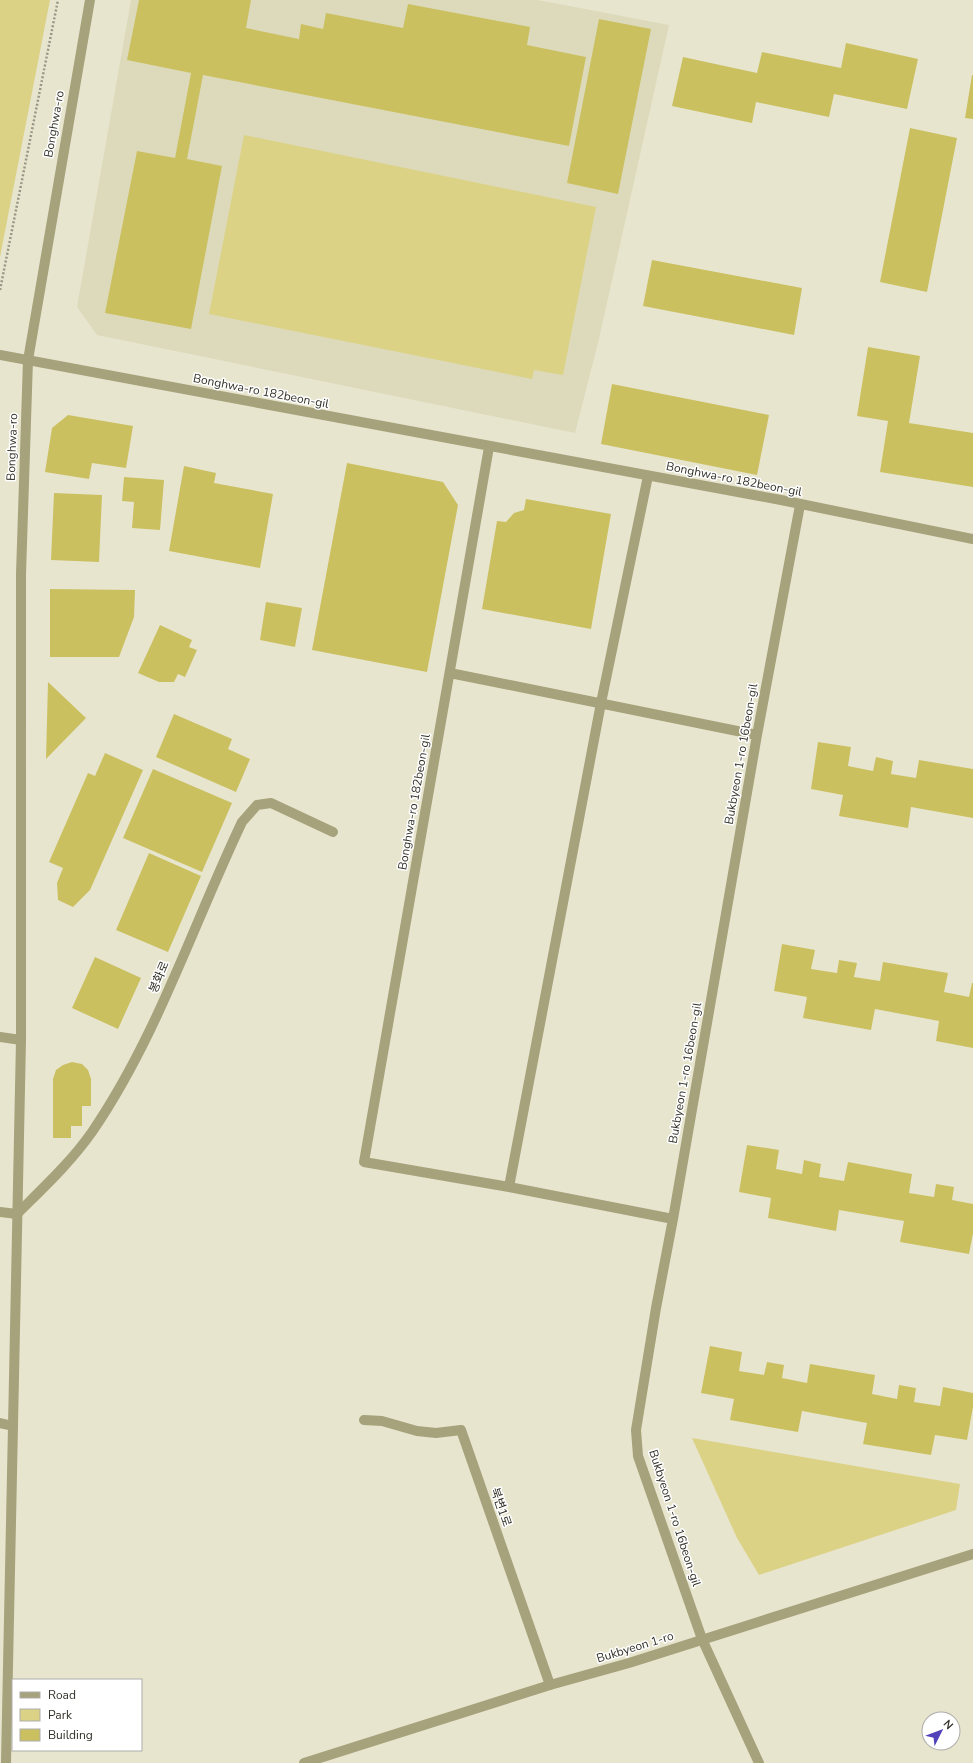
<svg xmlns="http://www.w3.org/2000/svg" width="973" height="1763" font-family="'Nunito Sans','Noto Sans KR',sans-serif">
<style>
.built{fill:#dddabc}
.green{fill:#dbd285}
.building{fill:#cbc060}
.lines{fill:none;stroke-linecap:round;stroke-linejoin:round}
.path{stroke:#989685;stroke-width:2.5;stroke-dasharray:2 2;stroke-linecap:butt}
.service{stroke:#a6a27c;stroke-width:10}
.minor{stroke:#a6a27c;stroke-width:10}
.tertiary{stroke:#a6a27c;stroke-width:10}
.labels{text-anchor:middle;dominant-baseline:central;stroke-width:3;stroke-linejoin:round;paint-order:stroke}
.street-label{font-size:12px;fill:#323128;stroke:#fff}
</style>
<rect width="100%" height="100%" fill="#e8e5cf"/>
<path class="built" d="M 131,0 L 538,0 L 669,25 L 599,339 L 575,433 L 97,335 L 77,307 Z"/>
<path class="green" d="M 0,0 L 50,0 L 0,257 Z
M 244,135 L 596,207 L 563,375 L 534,370 L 532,379 L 209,314 Z
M 692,1438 L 960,1484 L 956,1510 L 759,1575 L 737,1538 Z"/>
<path class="building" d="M 139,0 L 251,0 L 246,28 L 299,39 L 301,24 L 323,29 L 326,13 L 403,28 L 408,4 L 530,27 L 527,45 L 586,57 L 569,146 L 203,75 L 187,159 L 222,166 L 191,329 L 105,313 L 137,151 L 175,158 L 191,73 L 127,60 Z
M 599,19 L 651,29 L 618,194 L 567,183 Z
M 846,43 L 918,59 L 907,109 L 834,94 L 829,117 L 756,102 L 752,123 L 672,106 L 683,57 L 757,73 L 762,52 L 841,68 Z
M 972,75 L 973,75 L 973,119 L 965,118 Z
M 910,128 L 957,138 L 927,292 L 880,282 Z
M 652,260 L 802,288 L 794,335 L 643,306 Z
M 868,347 L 920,356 L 909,423 L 973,433 L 973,487 L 880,472 L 888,421 L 857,416 Z
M 612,384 L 769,415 L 757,475 L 601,444 Z
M 68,415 L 133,426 L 126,468 L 92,463 L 89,479 L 45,472 L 52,428 Z
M 347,463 L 443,482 L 458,505 L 427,672 L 312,650 Z
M 184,466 L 216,473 L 214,483 L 273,494 L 260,568 L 169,551 Z
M 124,477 L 164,480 L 160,530 L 132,528 L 134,502 L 122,501 Z
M 54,493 L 102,495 L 99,562 L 51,560 Z
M 526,499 L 611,514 L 591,629 L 482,609 L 497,521 L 506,522 L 514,513 L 524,510 Z
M 50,589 L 135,590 L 134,617 L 119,657 L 50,657 Z
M 266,602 L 302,608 L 295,647 L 260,640 Z
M 160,625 L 192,640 L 189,647 L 197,650 L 185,677 L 178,674 L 174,682 L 159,682 L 138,673 Z
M 48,682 L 86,718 L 46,759 Z
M 174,714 L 232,739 L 228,749 L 250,759 L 236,792 L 156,757 Z
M 818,742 L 851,747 L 848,766 L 873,771 L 876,757 L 893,761 L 891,774 L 916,778 L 919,760 L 973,769 L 973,818 L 911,807 L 908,828 L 839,816 L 843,795 L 811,789 Z
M 105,753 L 143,770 L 90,890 L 73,907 L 58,900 L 57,883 L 63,868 L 49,862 L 88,773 L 95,776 Z
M 153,769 L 232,803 L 202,872 L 123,838 Z
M 149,853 L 201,876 L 168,952 L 116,930 Z
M 782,944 L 815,950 L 811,969 L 837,973 L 839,960 L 857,963 L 854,977 L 880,981 L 883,962 L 948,973 L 944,992 L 969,997 L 972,983 L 973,983 L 973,1048 L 936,1041 L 939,1021 L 875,1009 L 871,1030 L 803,1018 L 807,997 L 774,991 Z
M 95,957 L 141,978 L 118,1029 L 72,1008 Z
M 72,1062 L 82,1064 L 88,1070 L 91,1079 L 91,1106 L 82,1106 L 82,1126 L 71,1126 L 71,1138 L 53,1138 L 53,1079 L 56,1070 L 63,1065 Z
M 747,1145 L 779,1150 L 776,1169 L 802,1174 L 804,1160 L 821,1164 L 819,1177 L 844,1181 L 848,1162 L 912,1174 L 909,1193 L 934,1197 L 936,1184 L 954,1187 L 952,1200 L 973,1204 L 973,1233 L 969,1254 L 900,1242 L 904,1221 L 839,1210 L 836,1231 L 768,1218 L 771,1198 L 739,1192 Z
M 710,1346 L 742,1352 L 739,1371 L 764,1375 L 767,1362 L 784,1365 L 782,1378 L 807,1383 L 810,1364 L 875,1375 L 872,1394 L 897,1399 L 899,1385 L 916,1388 L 914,1402 L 940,1406 L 943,1387 L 973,1393 L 973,1407 L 967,1440 L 935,1435 L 931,1455 L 863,1444 L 867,1423 L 802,1411 L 798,1432 L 730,1420 L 734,1399 L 701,1393 Z"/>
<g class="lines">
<path class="path" d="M 0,290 L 58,0"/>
<path class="service" d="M 601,703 L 648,476
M 17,1214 C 43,1188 71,1162 92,1132 C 157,1037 193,925 242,822 L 257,805 L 271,803 L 333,832
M 0,1423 L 13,1426"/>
<path class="minor" d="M 0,355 L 781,500 L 973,539
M 489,447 L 364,1162 L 509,1187 L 673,1219
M 450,673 L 757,735
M 0,1037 L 21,1040
M 509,1187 L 601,703
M 0,1212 L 17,1214
M 364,1420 L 382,1421 L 417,1431 L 436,1433 L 461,1430 L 550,1685
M 759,1763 L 702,1639 L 638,1456 L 636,1430 L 656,1308 L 673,1219 L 757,735 L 800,505"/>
<path class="tertiary" d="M 6,1763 L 21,1040 L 21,574 L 28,360 L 90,0
M 304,1763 L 550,1685 L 629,1663 L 973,1554"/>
</g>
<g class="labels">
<g class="street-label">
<text transform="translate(54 124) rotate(-80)">Bonghwa-ro</text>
<text transform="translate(261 391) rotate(11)">Bonghwa-ro 182beon-gil</text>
<text transform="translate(12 447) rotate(-88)">Bonghwa-ro</text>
<text transform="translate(734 479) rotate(11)">Bonghwa-ro 182beon-gil</text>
<text transform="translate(741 754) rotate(-80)">Bukbyeon 1-ro 16beon-gil</text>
<text transform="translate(414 802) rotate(-80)">Bonghwa-ro 182beon-gil</text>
<text transform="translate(159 977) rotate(-67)">봉화로</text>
<text transform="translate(685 1073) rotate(-80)">Bukbyeon 1-ro 16beon-gil</text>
<text transform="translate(501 1507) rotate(71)">북변1로</text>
<text transform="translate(675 1518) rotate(72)">Bukbyeon 1-ro 16beon-gil</text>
<text transform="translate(635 1647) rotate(-17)">Bukbyeon 1-ro</text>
</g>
</g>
<rect x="12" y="1679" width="130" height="72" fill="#ffffff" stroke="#adada9"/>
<rect x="20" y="1692" width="20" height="6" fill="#a6a27c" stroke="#adada9"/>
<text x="48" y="1699" font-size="12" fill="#323128">Road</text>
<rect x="20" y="1709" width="20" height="12" fill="#dbd285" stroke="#adada9"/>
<text x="48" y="1719" font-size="12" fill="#323128">Park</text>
<rect x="20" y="1729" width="20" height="12" fill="#cbc060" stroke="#adada9"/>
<text x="48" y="1739" font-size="12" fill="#323128">Building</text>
<g transform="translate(941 1731) rotate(48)"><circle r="19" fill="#ffffff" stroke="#adada9"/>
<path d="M0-3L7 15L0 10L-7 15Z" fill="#5142b9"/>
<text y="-6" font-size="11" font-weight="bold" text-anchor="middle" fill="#323128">N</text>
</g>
</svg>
